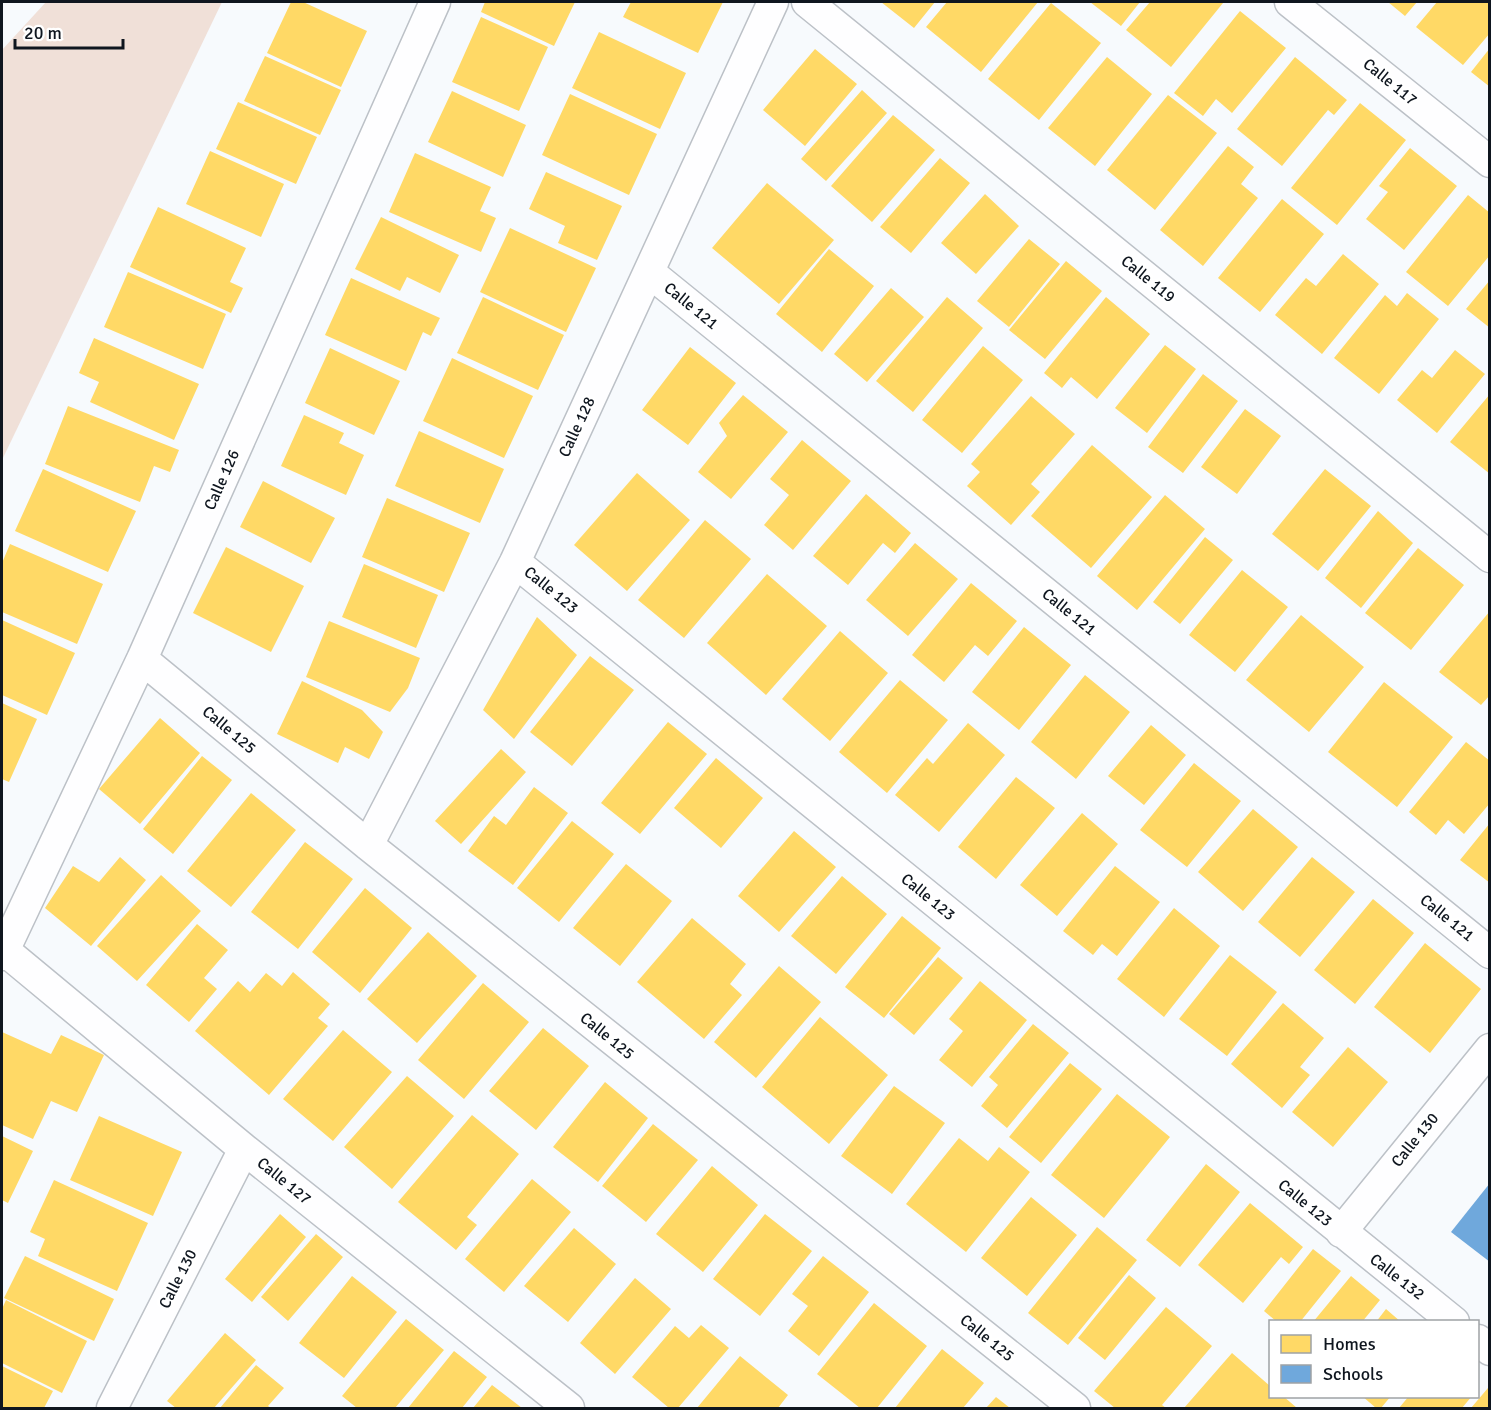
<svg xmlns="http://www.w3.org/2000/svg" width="1491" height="1410" font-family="Signika,sans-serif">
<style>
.green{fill:#f0e0d8}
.homes{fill:#ffd966}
.schools{fill:#6fa8dc}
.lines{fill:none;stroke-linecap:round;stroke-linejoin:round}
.minor-casing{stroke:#bcc1c7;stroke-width:33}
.minor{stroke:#fefeff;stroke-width:30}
.labels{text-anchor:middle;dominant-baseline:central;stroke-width:6;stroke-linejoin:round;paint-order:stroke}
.street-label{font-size:16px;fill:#0f161f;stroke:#fff}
</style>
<rect width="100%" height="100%" fill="#f7fafd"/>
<path class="green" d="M 46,2 L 222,2 L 2,460 L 2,50 Z"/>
<path class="homes" d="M 291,2 L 303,2 L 367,31 L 341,87 L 267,53 Z
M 485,2 L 575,2 L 554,46 L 481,12 Z
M 631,2 L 723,2 L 698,53 L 623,17 Z
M 881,2 L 935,2 L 914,28 Z
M 947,2 L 1038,2 L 981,72 L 926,27 Z
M 1090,2 L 1140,2 L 1121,26 Z
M 1150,2 L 1222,2 L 1223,3 L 1171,67 L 1126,30 Z
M 1388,2 L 1417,2 L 1405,16 Z
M 1437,2 L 1490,2 L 1490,33 L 1463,65 L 1416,27 Z
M 1051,3 L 1101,43 L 1039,120 L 988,79 Z
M 1240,11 L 1286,48 L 1232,113 L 1216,99 L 1203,116 L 1174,93 Z
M 481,17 L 548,47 L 519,111 L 452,82 Z
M 599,32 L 686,73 L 660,129 L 572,88 Z
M 1490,48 L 1490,87 L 1471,72 Z
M 815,49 L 857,84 L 805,146 L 763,110 Z
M 265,56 L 341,90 L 320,135 L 244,101 Z
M 1107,57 L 1152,94 L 1095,166 L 1048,128 Z
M 1295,57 L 1347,100 L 1334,115 L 1328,110 L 1282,166 L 1237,129 Z
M 862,90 L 887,113 L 826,181 L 801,159 Z
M 452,91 L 526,125 L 503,177 L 428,142 Z
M 570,94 L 657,134 L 629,195 L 542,155 Z
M 1168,95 L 1217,133 L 1155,210 L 1107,170 Z
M 238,102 L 317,137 L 296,184 L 216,149 Z
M 1360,103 L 1406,140 L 1337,225 L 1291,188 Z
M 893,115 L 935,150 L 872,222 L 831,186 Z
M 1228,146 L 1254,167 L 1241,184 L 1258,198 L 1203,266 L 1160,230 Z
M 1410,148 L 1457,186 L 1404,250 L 1366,219 L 1388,192 L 1379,186 Z
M 210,151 L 284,184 L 261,237 L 186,204 Z
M 415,153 L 491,187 L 480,211 L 496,218 L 481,252 L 389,212 Z
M 940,158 L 970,183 L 911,253 L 880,227 Z
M 546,172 L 622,206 L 597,260 L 558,243 L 565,226 L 529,209 Z
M 767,183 L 834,240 L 779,304 L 712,248 Z
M 985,194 L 1019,226 L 976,274 L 941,243 Z
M 1468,195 L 1490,213 L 1490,255 L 1448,306 L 1406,272 Z
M 1282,199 L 1324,234 L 1260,312 L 1218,278 Z
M 158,207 L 246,248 L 230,282 L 243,288 L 231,313 L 130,267 Z
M 381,217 L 459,255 L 440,293 L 407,277 L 400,291 L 355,269 Z
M 510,228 L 596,268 L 566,332 L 480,292 Z
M 1029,239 L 1060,264 L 1009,327 L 977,301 Z
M 829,249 L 874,286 L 822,352 L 776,314 Z
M 1343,254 L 1379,284 L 1322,354 L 1275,315 L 1306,278 L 1316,286 Z
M 1066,261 L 1102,291 L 1045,359 L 1009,330 Z
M 128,272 L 226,314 L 203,369 L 104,327 Z
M 351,278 L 440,318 L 431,336 L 423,332 L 406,371 L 325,335 Z
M 1490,280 L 1490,328 L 1466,309 Z
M 891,288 L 924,317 L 867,382 L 834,354 Z
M 1407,293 L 1439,319 L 1379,394 L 1334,358 L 1385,295 L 1397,306 Z
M 483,297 L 564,335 L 538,390 L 457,353 Z
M 947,297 L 983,328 L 913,412 L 876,381 Z
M 1106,297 L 1150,334 L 1097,399 L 1071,377 L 1062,388 L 1044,373 Z
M 94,338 L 199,384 L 174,440 L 90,402 L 99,382 L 79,373 Z
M 1165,345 L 1196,369 L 1147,433 L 1115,408 Z
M 983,346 L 1023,380 L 962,453 L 922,420 Z
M 690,347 L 736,383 L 688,445 L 642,410 Z
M 330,348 L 400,381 L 374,435 L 305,403 Z
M 1455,350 L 1485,374 L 1437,433 L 1397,400 L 1422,370 L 1432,378 Z
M 452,358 L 533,396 L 504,458 L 423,421 Z
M 1203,374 L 1238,401 L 1183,473 L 1148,447 Z
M 1490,394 L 1490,474 L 1450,442 Z
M 743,395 L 788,432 L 731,499 L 698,472 L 727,436 L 719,423 Z
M 1031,396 L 1075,434 L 1031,484 L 1040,492 L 1011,525 L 967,486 L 980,472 L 971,464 Z
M 68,406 L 179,450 L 170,472 L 154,466 L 140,502 L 45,464 Z
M 1245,409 L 1281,436 L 1237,494 L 1201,467 Z
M 304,415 L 344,433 L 339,443 L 364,455 L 346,495 L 281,466 Z
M 419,431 L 504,469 L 480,523 L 395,486 Z
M 802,440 L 851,481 L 793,550 L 764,525 L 789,495 L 770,479 Z
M 1092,445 L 1152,497 L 1091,568 L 1031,516 Z
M 43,469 L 136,511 L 108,572 L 15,531 Z
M 1325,469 L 1371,506 L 1318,571 L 1272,534 Z
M 637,473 L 690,520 L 627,591 L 574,545 Z
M 263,481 L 335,518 L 311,563 L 240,527 Z
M 866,494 L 911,533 L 895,553 L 883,543 L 848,585 L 813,556 Z
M 1165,495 L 1205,529 L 1137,610 L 1097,576 Z
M 387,498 L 470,533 L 444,592 L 362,557 Z
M 1378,511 L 1413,543 L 1361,608 L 1325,578 Z
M 705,520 L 751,559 L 684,638 L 638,600 Z
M 1205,537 L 1233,560 L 1180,624 L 1153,602 Z
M 915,543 L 958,579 L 908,636 L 866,600 Z
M 10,544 L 103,584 L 77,644 L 2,612 L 2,563 Z
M 226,547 L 304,586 L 271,652 L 193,613 Z
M 1418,548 L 1464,585 L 1411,650 L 1365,613 Z
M 364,564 L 438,595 L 416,648 L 342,617 Z
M 1242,570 L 1288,607 L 1235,672 L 1189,635 Z
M 767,574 L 827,626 L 766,695 L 707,643 Z
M 971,583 L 1017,621 L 988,656 L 975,645 L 944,682 L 912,655 Z
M 1490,611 L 1490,695 L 1481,705 L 1439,672 Z
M 1301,615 L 1364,667 L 1309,732 L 1246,680 Z
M 537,617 L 577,655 L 514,739 L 483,710 Z
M 2,620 L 75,653 L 47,715 L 2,695 Z
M 329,621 L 420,658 L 408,688 L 390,712 L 306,677 Z
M 1024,627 L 1071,665 L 1019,730 L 972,692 Z
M 840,631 L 888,673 L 830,741 L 782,699 Z
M 590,656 L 634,690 L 572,766 L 530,732 Z
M 1085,675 L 1130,712 L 1076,779 L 1031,742 Z
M 900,680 L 948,720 L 887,793 L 839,752 Z
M 302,681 L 362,710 L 383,732 L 369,759 L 345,747 L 338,763 L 277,734 Z
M 1384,682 L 1453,737 L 1397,807 L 1328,752 Z
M 2,703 L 37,719 L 9,782 L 2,779 Z
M 160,718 L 200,753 L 140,824 L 99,789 Z
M 668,722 L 707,754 L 640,834 L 601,803 Z
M 968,723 L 1005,755 L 939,832 L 895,795 L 927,758 L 933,764 Z
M 1151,725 L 1186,755 L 1144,805 L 1108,776 Z
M 1466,742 L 1490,761 L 1490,803 L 1464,834 L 1448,820 L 1436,835 L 1409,812 Z
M 501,749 L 526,772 L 461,844 L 435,821 Z
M 202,756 L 232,780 L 173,854 L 143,829 Z
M 716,758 L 763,798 L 721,848 L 674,808 Z
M 1194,763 L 1241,801 L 1187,867 L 1140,830 Z
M 1016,777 L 1055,808 L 996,879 L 958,847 Z
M 534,787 L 568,813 L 513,885 L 468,851 L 494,816 L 506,825 Z
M 251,793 L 296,830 L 231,907 L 187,871 Z
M 1253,809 L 1298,847 L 1243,911 L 1198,872 Z
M 1082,813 L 1118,844 L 1057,916 L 1020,885 Z
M 572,821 L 614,854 L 559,922 L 517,888 Z
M 1490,823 L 1490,883 L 1460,860 Z
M 794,831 L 836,867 L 779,932 L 738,896 Z
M 305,842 L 353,879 L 298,949 L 251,912 Z
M 120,857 L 146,880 L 91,946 L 45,908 L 73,866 L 99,882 Z
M 1312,857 L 1355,892 L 1300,957 L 1258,922 Z
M 626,864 L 672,901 L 620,966 L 573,928 Z
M 1115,866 L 1160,902 L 1117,956 L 1102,944 L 1093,955 L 1063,931 Z
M 161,875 L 201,911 L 137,981 L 97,946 Z
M 842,876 L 887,914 L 836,974 L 791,936 Z
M 365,888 L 412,928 L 360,993 L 312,952 Z
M 1373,899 L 1414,933 L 1355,1004 L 1314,970 Z
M 1174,908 L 1220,946 L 1164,1017 L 1117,979 Z
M 902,916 L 941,948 L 884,1018 L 845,987 Z
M 692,918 L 746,964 L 730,984 L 742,995 L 704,1039 L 637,982 Z
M 197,924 L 228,950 L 204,978 L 217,989 L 189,1022 L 146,985 Z
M 428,932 L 477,976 L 417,1043 L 367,999 Z
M 1425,943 L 1481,989 L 1430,1053 L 1374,1007 Z
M 1230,955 L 1277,992 L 1227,1056 L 1179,1019 Z
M 938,957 L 963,978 L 914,1035 L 889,1014 Z
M 779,966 L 821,1002 L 756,1078 L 714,1042 Z
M 293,972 L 330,1004 L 318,1018 L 328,1026 L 269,1095 L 195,1031 L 238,981 L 250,992 L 266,973 L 282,986 Z
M 980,981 L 1027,1020 L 972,1087 L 939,1060 L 963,1031 L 949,1019 Z
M 483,983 L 529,1022 L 464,1099 L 418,1060 Z
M 1283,1003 L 1324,1038 L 1300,1067 L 1310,1075 L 1282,1108 L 1231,1064 Z
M 820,1017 L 888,1075 L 829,1144 L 762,1087 Z
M 1033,1024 L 1069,1053 L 1007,1128 L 981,1106 L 998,1085 L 989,1077 Z
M 543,1028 L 589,1066 L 536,1130 L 489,1091 Z
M 343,1030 L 392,1072 L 333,1141 L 283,1099 Z
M 2,1032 L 51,1054 L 61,1035 L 104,1055 L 77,1112 L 51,1101 L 33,1139 L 2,1125 Z
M 1348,1047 L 1388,1082 L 1333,1147 L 1292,1112 Z
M 1070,1063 L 1102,1089 L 1041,1163 L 1009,1137 Z
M 407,1076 L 454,1116 L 392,1189 L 344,1147 Z
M 605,1082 L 648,1118 L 598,1182 L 553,1147 Z
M 894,1086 L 945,1123 L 892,1194 L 841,1156 Z
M 1117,1094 L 1170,1137 L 1104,1218 L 1051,1175 Z
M 472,1115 L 519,1154 L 467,1217 L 477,1225 L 456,1250 L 398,1202 Z
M 99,1116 L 182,1152 L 153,1216 L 70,1180 Z
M 653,1124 L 698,1160 L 646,1222 L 602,1186 Z
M 2,1136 L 33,1151 L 8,1203 L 2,1200 Z
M 959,1138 L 988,1161 L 999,1147 L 1030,1172 L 966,1252 L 906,1204 Z
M 1206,1164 L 1240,1192 L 1180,1267 L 1146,1240 Z
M 712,1166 L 758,1205 L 703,1272 L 656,1234 Z
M 532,1179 L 571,1212 L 504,1292 L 465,1259 Z
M 54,1180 L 148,1223 L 117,1291 L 38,1256 L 45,1239 L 30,1232 Z
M 1031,1197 L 1077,1235 L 1027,1296 L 981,1258 Z
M 1250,1203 L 1303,1247 L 1289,1264 L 1281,1257 L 1243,1303 L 1198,1265 Z
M 280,1214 L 306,1237 L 252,1302 L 225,1279 Z
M 765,1214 L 812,1251 L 760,1316 L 713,1279 Z
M 1097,1227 L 1137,1260 L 1068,1345 L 1028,1313 Z
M 574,1228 L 616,1264 L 568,1322 L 524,1286 Z
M 316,1234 L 343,1257 L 288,1321 L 261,1297 Z
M 1313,1249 L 1341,1271 L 1300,1322 L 1277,1322 L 1264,1311 Z
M 25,1256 L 114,1299 L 94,1341 L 4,1298 Z
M 823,1256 L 869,1292 L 819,1356 L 788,1331 L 808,1306 L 792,1294 Z
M 1129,1275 L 1156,1298 L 1105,1360 L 1078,1338 Z
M 352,1276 L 397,1312 L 344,1378 L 299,1343 Z
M 1351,1276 L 1380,1300 L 1362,1322 L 1313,1322 Z
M 635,1278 L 671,1309 L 615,1374 L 580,1343 Z
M 6,1300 L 87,1341 L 62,1393 L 2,1363 L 2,1309 Z
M 874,1303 L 927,1346 L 877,1408 L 860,1408 L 817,1374 Z
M 1166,1307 L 1212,1346 L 1162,1405 L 1166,1408 L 1115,1408 L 1094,1391 Z
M 1386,1309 L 1401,1322 L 1376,1322 Z
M 406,1319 L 444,1350 L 395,1408 L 357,1408 L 342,1396 Z
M 701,1325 L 729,1348 L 678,1408 L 669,1408 L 632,1377 L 675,1326 L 689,1338 Z
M 225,1333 L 256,1360 L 214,1408 L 176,1408 L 167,1401 Z
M 942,1349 L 984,1383 L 963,1408 L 895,1408 Z
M 454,1351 L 487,1377 L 462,1408 L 408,1408 Z
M 1232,1353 L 1270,1386 L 1270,1396 L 1283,1396 L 1297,1408 L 1184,1408 Z
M 740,1356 L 788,1395 L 778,1408 L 697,1408 Z
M 256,1365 L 284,1388 L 268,1406 L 271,1408 L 220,1408 Z
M 2,1366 L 53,1391 L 44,1408 L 2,1408 Z
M 492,1385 L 522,1408 L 473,1408 Z
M 1488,1388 L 1490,1408 L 1471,1408 Z
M 1362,1396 L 1391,1396 L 1381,1408 L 1376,1408 Z
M 1409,1396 L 1472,1396 L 1462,1408 L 1399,1408 Z
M 996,1397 L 1010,1408 L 986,1408 Z"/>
<path class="schools" d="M 1490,1183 L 1490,1262 L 1451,1232 Z"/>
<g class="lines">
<defs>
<path id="minor" d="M 807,2 L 1490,557
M 1290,2 L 1490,162
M 649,272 L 1490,953
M 515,562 L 1454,1322
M 142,659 L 368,845 L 1075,1408
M 368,845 L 515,562 L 773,2
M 4,950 L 244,1149 L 569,1408
M 2,955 L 142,659 L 435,2
M 1341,1232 L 1490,1049
M 1478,1340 L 1490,1350
M 112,1408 L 244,1149"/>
</defs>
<use href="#minor" class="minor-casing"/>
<use href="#minor" class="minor"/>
</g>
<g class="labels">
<g class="street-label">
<text transform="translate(1390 82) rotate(39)">Calle 117</text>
<text transform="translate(1148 279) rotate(39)">Calle 119</text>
<text transform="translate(691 306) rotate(39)">Calle 121</text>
<text transform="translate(577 427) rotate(-65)">Calle 128</text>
<text transform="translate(222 480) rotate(-66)">Calle 126</text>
<text transform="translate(551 590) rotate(39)">Calle 123</text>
<text transform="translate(1069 612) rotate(39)">Calle 121</text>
<text transform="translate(229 730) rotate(40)">Calle 125</text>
<text transform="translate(928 897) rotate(39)">Calle 123</text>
<text transform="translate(1447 918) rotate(39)">Calle 121</text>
<text transform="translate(607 1036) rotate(39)">Calle 125</text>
<text transform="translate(1415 1140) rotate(-51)">Calle 130</text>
<text transform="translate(284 1181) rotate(39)">Calle 127</text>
<text transform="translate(1305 1203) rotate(39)">Calle 123</text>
<text transform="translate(1397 1277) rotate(38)">Calle 132</text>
<text transform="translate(178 1279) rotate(-63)">Calle 130</text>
<text transform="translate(987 1338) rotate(39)">Calle 125</text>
</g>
</g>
<rect width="1491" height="1410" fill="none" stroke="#0f161f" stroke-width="6"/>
<rect x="1269" y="1320" width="210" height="78" fill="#ffffff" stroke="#9fa2a5" stroke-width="1.5"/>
<rect x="1281" y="1335" width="30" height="18" fill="#ffd966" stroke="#9fa2a5" stroke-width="1.5"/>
<text x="1323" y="1350" font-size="18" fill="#0f161f">Homes</text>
<rect x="1281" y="1365" width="30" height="18" fill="#6fa8dc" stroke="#9fa2a5" stroke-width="1.5"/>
<text x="1323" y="1380" font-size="18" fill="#0f161f">Schools</text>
<path d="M15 39v9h108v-9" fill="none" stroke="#0f161f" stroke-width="3"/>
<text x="24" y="39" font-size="18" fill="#0f161f" stroke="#ffffff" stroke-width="4.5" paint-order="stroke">20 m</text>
</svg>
